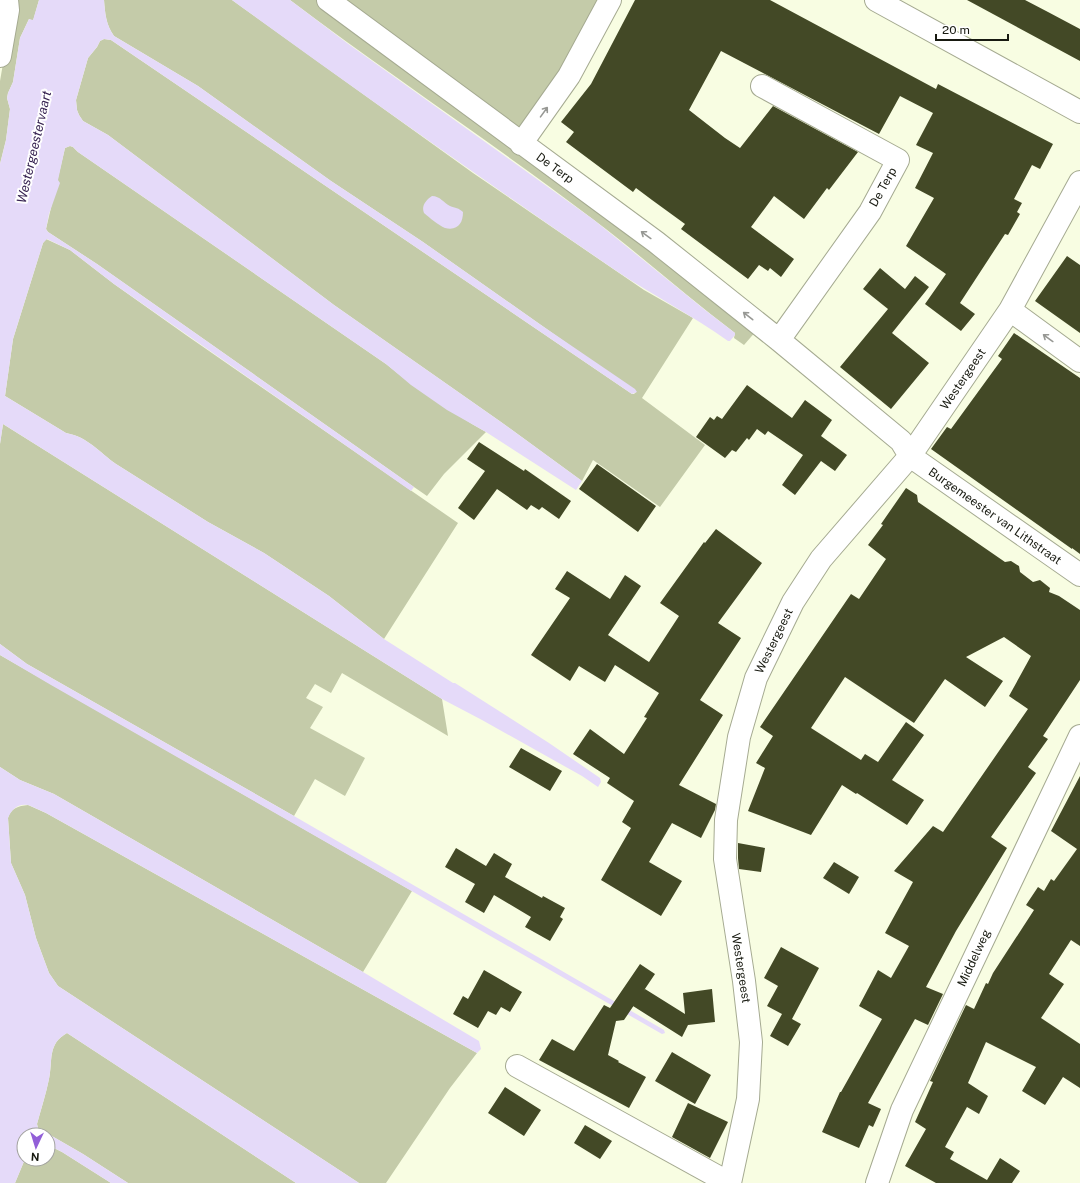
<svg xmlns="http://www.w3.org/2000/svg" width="1080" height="1183" font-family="'Public Sans',sans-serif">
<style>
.green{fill:#c4cba9}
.water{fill:#e5daf9}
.building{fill:#434926}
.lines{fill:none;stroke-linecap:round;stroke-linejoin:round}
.minor-casing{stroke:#a5aa91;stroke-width:24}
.minor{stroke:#fff;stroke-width:22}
.oneway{stroke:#979894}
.labels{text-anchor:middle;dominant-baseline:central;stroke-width:4;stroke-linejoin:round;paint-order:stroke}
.street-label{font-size:12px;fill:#181a11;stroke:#fff}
.water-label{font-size:13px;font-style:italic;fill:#362251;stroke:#fff}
</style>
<rect width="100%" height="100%" fill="#f8fde2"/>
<path class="green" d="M 14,0 L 39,0 L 33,21 L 29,19 L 20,38 L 13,82 L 8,93 L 7,98 L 10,109 L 6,140 L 0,164 L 0,81 Z
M 104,0 L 232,0 L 473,173 L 644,290 L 693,318 L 642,398 L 705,445 L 660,507 L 593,460 L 582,481 L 501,422 L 334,305 L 108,135 L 83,121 L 79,115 L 77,110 L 76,100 L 88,58 L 97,47 L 100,41 L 104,39 L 111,40 L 632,394 L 634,394 L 636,392 L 423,242 L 331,181 L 198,86 L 114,36 C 106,25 105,13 104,0 Z
M 290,0 L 318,0 L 757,330 L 744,345 L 734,338 L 735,333 C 687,297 642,256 594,220 C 494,144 390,75 290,0 Z
M 336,0 L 603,0 L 565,71 L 524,125 L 508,128 Z
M 70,146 L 73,147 L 78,152 L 386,364 C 418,390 451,412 486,432 L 444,474 L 427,496 L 414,487 L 97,264 L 48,232 L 46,229 L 65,148 Z
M 46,239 L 70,250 L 114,284 L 186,335 L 458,523 L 384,639 L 329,596 L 264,553 L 208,522 L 116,464 C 99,452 88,437 66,433 L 5,396 L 13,339 L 43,243 Z
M 3,424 L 442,699 L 448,736 L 342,673 L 331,693 L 315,684 L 306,698 L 323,707 L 310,728 L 365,758 L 345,796 L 315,779 L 294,816 L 27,664 L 0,644 L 0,444 Z
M 0,655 L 412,891 L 363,972 L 54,794 L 20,780 L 0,767 Z
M 28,805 L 46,813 L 477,1053 L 450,1088 L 386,1183 L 359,1183 L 58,986 L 49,973 L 36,938 L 25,895 L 11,863 L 8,818 C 11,808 18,806 28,805 Z
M 67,1033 L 296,1183 L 128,1183 L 83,1154 L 38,1128 L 37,1124 C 41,1109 46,1094 49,1079 C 53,1061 47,1044 67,1033 Z
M 48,1145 L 62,1152 L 111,1183 L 15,1183 L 25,1159 L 48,1159 Z"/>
<path class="water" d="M 39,0 L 104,0 C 105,13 106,25 114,36 L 198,86 L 331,181 L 423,242 L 541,325 L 635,389 L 637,392 L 632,394 L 111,40 L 104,39 L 100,41 L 97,47 L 88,58 L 76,100 L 77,110 L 79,115 L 83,121 L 108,135 L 334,305 L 501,422 L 582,481 L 576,490 L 486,432 L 447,410 L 411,385 L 386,364 L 78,152 L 73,147 L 70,146 L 65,148 L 58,180 L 60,183 L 49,214 L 46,229 L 48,232 L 97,264 L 414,487 L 411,491 L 114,284 L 70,250 L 47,239 L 43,243 L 13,339 L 5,396 L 66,433 C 88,437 99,452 116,464 L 208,522 L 264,553 L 329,596 L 384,639 L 453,683 L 455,683 L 549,743 L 600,778 L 601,782 L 598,787 L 582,776 L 482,720 L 442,699 L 3,424 L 0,444 L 0,164 L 6,140 L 10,109 L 7,98 L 8,93 L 13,82 L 20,38 L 29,19 L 33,20 Z
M 232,0 L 290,0 L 347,43 L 594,220 L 705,310 L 735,333 L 735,335 L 730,341 L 728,341 C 692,315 652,295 615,270 C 486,182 359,92 232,0 Z
M 432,196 C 440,196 444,203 450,206 C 455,208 459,208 463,212 C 463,223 458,231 445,228 C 438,225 430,218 424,213 C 421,206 426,200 432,196 Z
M 0,644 L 27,664 L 294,816 L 664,1030 L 665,1033 L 662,1034 L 51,685 L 0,655 Z
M 0,764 L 0,767 L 20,780 L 54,794 L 363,972 L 479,1041 L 481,1049 L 477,1053 L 46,813 C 41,811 32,806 28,805 C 18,803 11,810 8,818 L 11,863 L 25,895 L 36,938 L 49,973 L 58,986 L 359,1183 L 296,1183 L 67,1033 C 47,1044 53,1061 49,1079 C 46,1094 41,1109 37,1124 L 38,1128 L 83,1154 L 128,1183 L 111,1183 L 62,1152 L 48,1145 L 48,1135 L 24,1135 L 25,1159 L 15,1183 L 0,1183 Z"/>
<path class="building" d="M 635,0 L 770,0 L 936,89 L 938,84 L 1053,144 L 1040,169 L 1032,165 L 1014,199 L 1022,203 L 1017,212 L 1020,214 L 1008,235 L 1005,234 L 960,303 L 975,314 L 961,331 L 925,304 L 946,274 L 906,246 L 934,198 L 915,188 L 933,153 L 916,145 L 933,113 L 900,96 L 879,134 L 721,51 L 689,110 L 725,138 L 740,148 L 773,106 L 858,152 L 829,190 L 827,188 L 804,219 L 774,196 L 751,227 L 794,259 L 781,277 L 770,268 L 768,271 L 759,265 L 748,279 L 681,229 L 685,224 L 652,200 L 636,188 L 633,192 L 566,142 L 574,132 L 561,122 L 591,84 Z
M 967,0 L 1025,0 L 1048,12 L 1080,29 L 1080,61 Z
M 1067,256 L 1080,265 L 1080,333 L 1035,301 Z
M 880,268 L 905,289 L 915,276 L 929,287 L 892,333 L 929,363 L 891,409 L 840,367 L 888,309 L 863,289 Z
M 1014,333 L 1080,378 L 1080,554 L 1072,548 L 1072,549 L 931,449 L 947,427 L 951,429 L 1002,359 L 998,356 Z
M 747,385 L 792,418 L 805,400 L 832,420 L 821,436 L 847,455 L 835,471 L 821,461 L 795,495 L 782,485 L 803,455 L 768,431 L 765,435 L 757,429 L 749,440 L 747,438 L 736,452 L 732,450 L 725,458 L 696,437 L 710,417 L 714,420 L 717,416 L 722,419 Z
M 479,442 L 524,471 L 525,469 L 571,501 L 559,519 L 542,507 L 539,510 L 531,505 L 527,510 L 497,489 L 474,520 L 458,508 L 485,471 L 467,459 Z
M 597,464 L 656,506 L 638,532 L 579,489 Z
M 906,488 L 917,495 L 918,502 L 1005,562 L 1011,561 L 1019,566 L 1020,572 L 1033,582 L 1040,580 L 1050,588 L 1049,592 L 1059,596 L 1080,610 L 1080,680 L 1043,736 L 1048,739 L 1028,767 L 1036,773 L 991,837 L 1007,848 L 956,931 L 926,987 L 943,994 L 928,1025 L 915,1019 L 868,1103 L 881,1109 L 873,1127 L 869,1125 L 859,1148 L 822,1132 L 840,1092 L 841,1092 L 882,1019 L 859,1006 L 878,970 L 891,978 L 909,946 L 885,933 L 913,882 L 894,871 L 933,826 L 943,832 L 1028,709 L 1009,696 L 1031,656 L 1004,637 L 966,657 L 1003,681 L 985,707 L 945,679 L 914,723 L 845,677 L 811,728 L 861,760 L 865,754 L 878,762 L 906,722 L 924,735 L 892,780 L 924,800 L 907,825 L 857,793 L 856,794 L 842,785 L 811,835 L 748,811 L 765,768 L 756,763 L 773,736 L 760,727 L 851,594 L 859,599 L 886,559 L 868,545 L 883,525 L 881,524 Z
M 716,529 L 762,563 L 718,623 L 741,638 L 700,700 L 723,715 L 679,785 L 716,804 L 715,810 L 701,838 L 672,823 L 649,862 L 682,881 L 661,916 L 601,880 L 631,828 L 622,822 L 634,801 L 607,783 L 610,778 L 573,754 L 590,729 L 624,754 L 647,718 L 644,717 L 659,693 L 615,665 L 605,682 L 579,666 L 570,681 L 531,655 L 570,598 L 555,589 L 567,571 L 610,599 L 625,575 L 641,586 L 608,635 L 649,662 L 679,616 L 660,603 L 704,542 L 705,543 Z
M 521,748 L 562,771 L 550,791 L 509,767 Z
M 1080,776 L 1080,946 L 1071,940 L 1049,974 L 1064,984 L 1041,1018 L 1080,1044 L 1080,1088 L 1063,1077 L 1045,1105 L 1022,1091 L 1036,1067 L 986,1042 L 968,1083 L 988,1096 L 979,1114 L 967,1107 L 945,1147 L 954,1152 L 950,1159 L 987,1180 L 1000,1158 L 1020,1171 L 1012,1183 L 936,1183 L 905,1166 L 926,1129 L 915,1122 L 933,1082 L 930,1081 L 966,1005 L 974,1009 L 986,983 L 988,984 L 993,973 L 1034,910 L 1026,905 L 1038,887 L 1044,891 L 1051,879 L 1054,881 L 1077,849 L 1051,831 Z
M 738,843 L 765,848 L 761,872 L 739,869 L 738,858 Z
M 456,848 L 486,866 L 494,853 L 512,864 L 505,877 L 542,898 L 543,896 L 565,908 L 560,917 L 563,919 L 550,941 L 525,927 L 531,917 L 494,895 L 484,913 L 465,902 L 475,884 L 445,867 Z
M 834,862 L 859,877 L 849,894 L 823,878 Z
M 781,947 L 819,968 L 792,1019 L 801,1024 L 788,1046 L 770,1036 L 782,1014 L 767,1006 L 778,986 L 764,978 Z
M 640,964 L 655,974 L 624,1020 L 616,1021 L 608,1055 L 619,1061 L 618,1062 L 646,1077 L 629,1108 L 539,1060 L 552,1039 L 574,1051 L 604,1005 L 610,1008 Z
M 484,970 L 522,992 L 510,1012 L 501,1007 L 496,1015 L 488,1011 L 478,1028 L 453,1014 L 463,996 L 468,999 Z
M 645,989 L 685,1014 L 683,993 L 712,989 L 715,1022 L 688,1025 L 682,1037 L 633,1006 Z
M 672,1052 L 711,1075 L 695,1104 L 655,1081 Z
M 505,1087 L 541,1110 L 524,1136 L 488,1113 Z
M 688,1103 L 728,1122 L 710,1158 L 672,1137 Z
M 585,1125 L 612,1141 L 600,1159 L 574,1143 Z"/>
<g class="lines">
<defs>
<path id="minor" d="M 328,0 L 656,242 L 779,340 L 901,441 L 910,456 L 1080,575
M 876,0 L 1080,112
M 0,56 L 8,10 L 7,0
M 762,86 L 898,160 L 870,212 L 779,340
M 521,144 L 569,76 L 610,0
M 1010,310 L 1080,361
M 517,1066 L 729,1183
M 730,1183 L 748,1099 L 751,1042 L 744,981 L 725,859 L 726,820 L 739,737 L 756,678 L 793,602 L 821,559 L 910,456 L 1010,310 L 1080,182
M 877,1183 L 902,1110 L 1080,736"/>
</defs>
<use href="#minor" class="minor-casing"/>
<use href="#minor" class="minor"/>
</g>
<defs><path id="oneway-shaft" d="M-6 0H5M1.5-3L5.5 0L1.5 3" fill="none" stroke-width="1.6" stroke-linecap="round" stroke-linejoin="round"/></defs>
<g class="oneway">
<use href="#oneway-shaft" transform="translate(544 112) rotate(-54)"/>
<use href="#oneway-shaft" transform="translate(646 235) rotate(-144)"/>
<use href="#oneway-shaft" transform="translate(748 316) rotate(-142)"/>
<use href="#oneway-shaft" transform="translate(1048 338) rotate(-144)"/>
</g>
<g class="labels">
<g class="street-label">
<text transform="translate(555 168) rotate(36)">De Terp</text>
<text transform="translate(883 187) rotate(-61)">De Terp</text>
<text transform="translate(963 379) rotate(-56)">Westergeest</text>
<text transform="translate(995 516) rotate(35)">Burgemeester van Lithstraat</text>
<text transform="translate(774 641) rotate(-64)">Westergeest</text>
<text transform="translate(974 958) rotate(-65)">Middelweg</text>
<text transform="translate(741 968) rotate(81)">Westergeest</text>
</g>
<g class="water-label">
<text transform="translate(34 147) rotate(-77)">Westergeestervaart</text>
</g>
</g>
<g transform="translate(36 1147) rotate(184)"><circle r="19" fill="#ffffff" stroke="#a3a3a0"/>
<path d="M0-3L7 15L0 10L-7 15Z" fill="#925fd8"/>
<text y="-6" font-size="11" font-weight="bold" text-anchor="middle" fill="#181a11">N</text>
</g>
<path d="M936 34v6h72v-6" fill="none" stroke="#181a11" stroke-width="2"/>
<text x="942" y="34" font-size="12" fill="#181a11" stroke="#ffffff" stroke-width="3" paint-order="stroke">20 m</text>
</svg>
